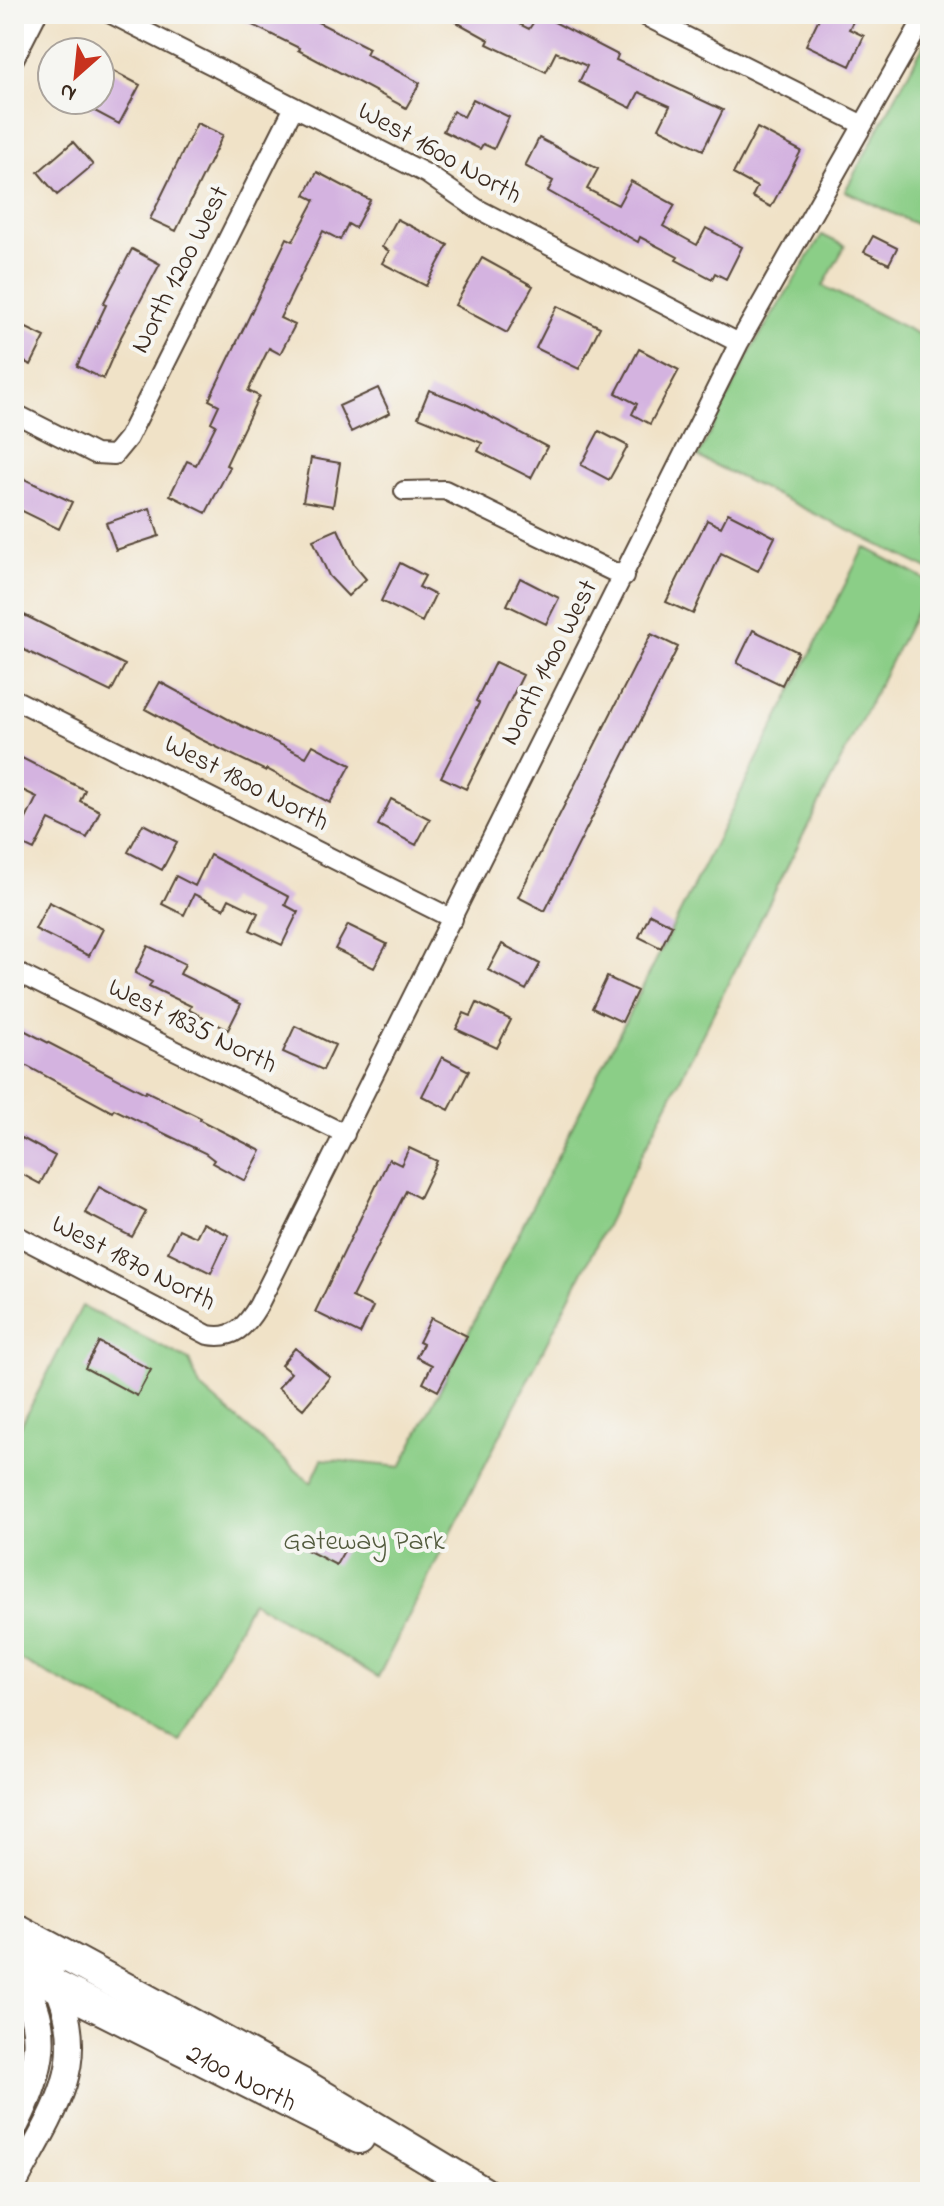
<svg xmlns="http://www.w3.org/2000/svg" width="944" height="2206" font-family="'Indie Flower',sans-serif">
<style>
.green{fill:#8bce87;stroke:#637c52;stroke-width:2}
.building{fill:#d4b3e0}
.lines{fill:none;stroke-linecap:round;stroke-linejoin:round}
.minor-casing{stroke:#564637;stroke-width:22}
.secondary-casing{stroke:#564637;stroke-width:28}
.trunk-casing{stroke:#564637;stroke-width:34}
.minor{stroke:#fff;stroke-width:18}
.secondary{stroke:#fff;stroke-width:24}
.trunk{stroke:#fff;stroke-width:30}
.labels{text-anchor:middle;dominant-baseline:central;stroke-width:8;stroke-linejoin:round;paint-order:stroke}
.street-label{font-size:28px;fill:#3b2a1e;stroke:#f6f6f2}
.park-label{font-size:28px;fill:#535b3e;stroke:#f6f6f2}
</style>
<rect width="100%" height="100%" fill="#f6f6f2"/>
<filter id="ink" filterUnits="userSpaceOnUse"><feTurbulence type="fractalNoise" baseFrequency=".0125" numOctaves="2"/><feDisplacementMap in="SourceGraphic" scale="16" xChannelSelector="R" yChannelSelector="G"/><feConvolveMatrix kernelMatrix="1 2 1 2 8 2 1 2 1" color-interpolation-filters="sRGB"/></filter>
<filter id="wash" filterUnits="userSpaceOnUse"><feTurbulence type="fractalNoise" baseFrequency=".006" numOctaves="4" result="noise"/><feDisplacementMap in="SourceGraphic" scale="32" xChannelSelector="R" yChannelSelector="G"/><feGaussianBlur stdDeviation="1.8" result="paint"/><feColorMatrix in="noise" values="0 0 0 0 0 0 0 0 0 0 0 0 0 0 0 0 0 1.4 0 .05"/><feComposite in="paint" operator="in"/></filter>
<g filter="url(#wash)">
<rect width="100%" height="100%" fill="#f0e2c7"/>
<path class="green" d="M 924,44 L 930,47 L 930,231 L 845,191 Z
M 822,235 L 845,246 L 823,286 L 930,340 L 930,570 L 698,457 L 754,345 Z
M 864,547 L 930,582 L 930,584 L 378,1677 L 252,1601 L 180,1742 L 14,1657 L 14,1439 L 82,1306 L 189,1360 L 200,1387 L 311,1483 L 322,1459 L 401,1467 Z"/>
<g id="blocks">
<path class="building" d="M 230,14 L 302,14 L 369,48 L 366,54 L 420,83 L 406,108 L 298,50 L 299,48 Z
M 442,14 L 499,14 L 529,29 L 539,14 L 618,55 L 616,60 L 723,110 L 703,150 L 659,128 L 670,106 L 639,92 L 631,108 L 579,82 L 587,66 L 556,52 L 546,72 L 487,44 L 489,40 Z
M 821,14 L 857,14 L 849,29 L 864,36 L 850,66 L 806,45 Z
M 113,71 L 140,85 L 119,124 L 74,100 L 100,100 L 100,95 Z
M 473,99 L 509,117 L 494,149 L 483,144 L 480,149 L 443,131 L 453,111 L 464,117 Z
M 197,123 L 223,135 L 176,231 L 150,219 Z
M 757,128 L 801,151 L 771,207 L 752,197 L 757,187 L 733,174 Z
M 539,138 L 598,169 L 587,189 L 618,205 L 631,181 L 675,205 L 663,226 L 697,245 L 706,228 L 742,247 L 726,279 L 715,273 L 712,279 L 676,260 L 678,257 L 640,237 L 638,242 L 548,191 L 553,181 L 525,166 Z
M 73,142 L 93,165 L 57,195 L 38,172 Z
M 317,172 L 370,200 L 355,228 L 348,224 L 340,240 L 323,231 L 280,318 L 295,325 L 280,354 L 269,348 L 248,391 L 259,396 L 226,465 L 230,467 L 206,513 L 170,495 L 187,461 L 196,465 L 216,425 L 211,422 L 219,405 L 209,400 L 287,238 L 293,241 L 315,200 L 305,195 Z
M 397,219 L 448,245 L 426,286 L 382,263 L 389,251 L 382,247 Z
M 873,236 L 897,248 L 889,264 L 864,252 Z
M 132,249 L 160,264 L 121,337 L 103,379 L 77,366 L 106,305 L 103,304 Z
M 482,258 L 533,286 L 507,333 L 455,305 Z
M 557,306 L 600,327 L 579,369 L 536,348 Z
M 14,322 L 45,337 L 31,365 L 14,357 Z
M 639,349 L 679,370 L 650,424 L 632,414 L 637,404 L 616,393 Z
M 378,388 L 390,413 L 351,432 L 339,406 Z
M 429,390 L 466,404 L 547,447 L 531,478 L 478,451 L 482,443 L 418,417 Z
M 599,431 L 628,446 L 609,480 L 581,465 Z
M 311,458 L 340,463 L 333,506 L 303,501 Z
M 14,474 L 72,502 L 59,529 L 14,507 Z
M 150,508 L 159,536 L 116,550 L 106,523 Z
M 728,513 L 775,537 L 758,571 L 721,553 L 693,614 L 666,602 L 707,520 L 721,527 Z
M 338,529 L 354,565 L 366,579 L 348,596 L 329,576 L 313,540 Z
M 400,563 L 425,576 L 419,587 L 435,595 L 422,622 L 381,601 Z
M 520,578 L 559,598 L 546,624 L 507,605 Z
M 14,610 L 125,665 L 111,692 L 14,645 Z
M 753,630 L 798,652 L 782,685 L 737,663 Z
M 651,634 L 678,647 L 545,911 L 518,897 Z
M 495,662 L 523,675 L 466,789 L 441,777 L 479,703 L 476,701 Z
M 160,682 L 228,719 L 306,757 L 313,745 L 351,765 L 330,803 L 267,769 L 266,771 L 200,739 L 145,709 Z
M 14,754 L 85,790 L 80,801 L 100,811 L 87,838 L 49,820 L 34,850 L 15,841 L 37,797 L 14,786 Z
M 391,799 L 430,819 L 416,845 L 378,825 Z
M 143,824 L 177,842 L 162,870 L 128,852 Z
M 210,855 L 289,897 L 285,905 L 298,912 L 282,945 L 250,930 L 258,913 L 229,899 L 224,909 L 194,894 L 184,915 L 162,904 L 176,876 L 195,886 Z
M 49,902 L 103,929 L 89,956 L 35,929 Z
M 650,914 L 672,925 L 661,948 L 639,937 Z
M 348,925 L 387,944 L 374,968 L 335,949 Z
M 502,944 L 540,964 L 526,990 L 488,970 Z
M 148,946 L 185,964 L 180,974 L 241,1004 L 228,1030 L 189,1010 L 191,1006 L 149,986 L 152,982 L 135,973 Z
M 607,977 L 637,991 L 622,1022 L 592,1008 Z
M 477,1003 L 511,1020 L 497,1048 L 456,1029 L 464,1013 L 471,1016 Z
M 14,1025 L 145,1093 L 146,1091 L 201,1118 L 200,1120 L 261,1151 L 245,1181 L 212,1163 L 214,1160 L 205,1153 L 114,1109 L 112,1112 L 14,1059 Z
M 295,1026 L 335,1045 L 323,1070 L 283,1052 Z
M 442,1057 L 469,1071 L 449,1110 L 422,1096 Z
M 22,1138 L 55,1156 L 40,1184 L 14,1170 L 14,1153 Z
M 409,1148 L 437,1161 L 419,1198 L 406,1191 L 352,1297 L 373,1307 L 360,1334 L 315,1312 L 389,1159 L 401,1165 Z
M 99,1187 L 146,1212 L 132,1237 L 85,1213 Z
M 203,1223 L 229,1235 L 211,1273 L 168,1252 L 179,1229 L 196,1237 Z
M 431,1318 L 467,1336 L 438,1391 L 423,1383 L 432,1365 L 416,1357 L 423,1344 L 419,1342 Z
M 99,1342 L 151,1370 L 137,1396 L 85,1368 Z
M 295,1348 L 330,1377 L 303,1409 L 278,1388 L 291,1373 L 281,1365 Z
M 310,1533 L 344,1551 L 336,1565 L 303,1548 Z"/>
</g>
</g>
<g filter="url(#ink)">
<use href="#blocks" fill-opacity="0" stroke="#564637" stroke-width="2"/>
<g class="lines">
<defs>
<path id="minor" d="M 111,14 L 427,174 L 476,208 L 739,343
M 641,14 L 863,125
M 14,59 L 37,14
M 14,413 L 95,454 L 114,455 L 128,438 L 294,107
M 404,491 L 445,490 L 624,577
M 14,699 L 453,919
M 14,971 L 345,1134
M 14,1234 L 208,1335 C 234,1340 246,1326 258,1306 L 739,343 L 926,14"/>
<path id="secondary" d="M 14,2185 C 31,2152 53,2119 64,2084 C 81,2030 60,1974 21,1936"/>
<g id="trunk">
<path d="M 14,1928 L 308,2087 L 483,2192"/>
<path id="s1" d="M 14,1965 L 359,2138"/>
<path d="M 14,1974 C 53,2024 40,2072 14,2123"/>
</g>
</defs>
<use href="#minor" class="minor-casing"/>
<use href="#secondary" class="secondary-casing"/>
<use href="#trunk" class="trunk-casing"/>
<use href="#minor" class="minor"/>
<use href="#secondary" class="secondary"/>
<use href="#trunk" class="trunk"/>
</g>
</g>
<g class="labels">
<g class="street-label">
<text transform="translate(439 154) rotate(29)">West 1600 North</text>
<text transform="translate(181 270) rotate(-63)">North 1200 West</text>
<text transform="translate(550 663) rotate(-63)">North 1400 West</text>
<text transform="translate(246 784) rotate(27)">West 1800 North</text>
<text transform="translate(192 1027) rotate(26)">West 1835 North</text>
<text transform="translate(133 1264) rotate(27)">West 1870 North</text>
<text stroke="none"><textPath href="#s1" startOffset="254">2100 North</textPath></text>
</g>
<g class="park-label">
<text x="364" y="1542">Gateway Park</text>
</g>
</g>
<rect width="944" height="2206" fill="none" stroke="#f6f6f2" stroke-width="48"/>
<g transform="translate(76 76) rotate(207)"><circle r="38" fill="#f6f6f2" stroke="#aba49d" stroke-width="2"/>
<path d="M0-6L14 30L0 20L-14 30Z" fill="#c8321e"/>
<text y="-12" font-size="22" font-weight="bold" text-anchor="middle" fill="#3b2a1e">N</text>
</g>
</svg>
